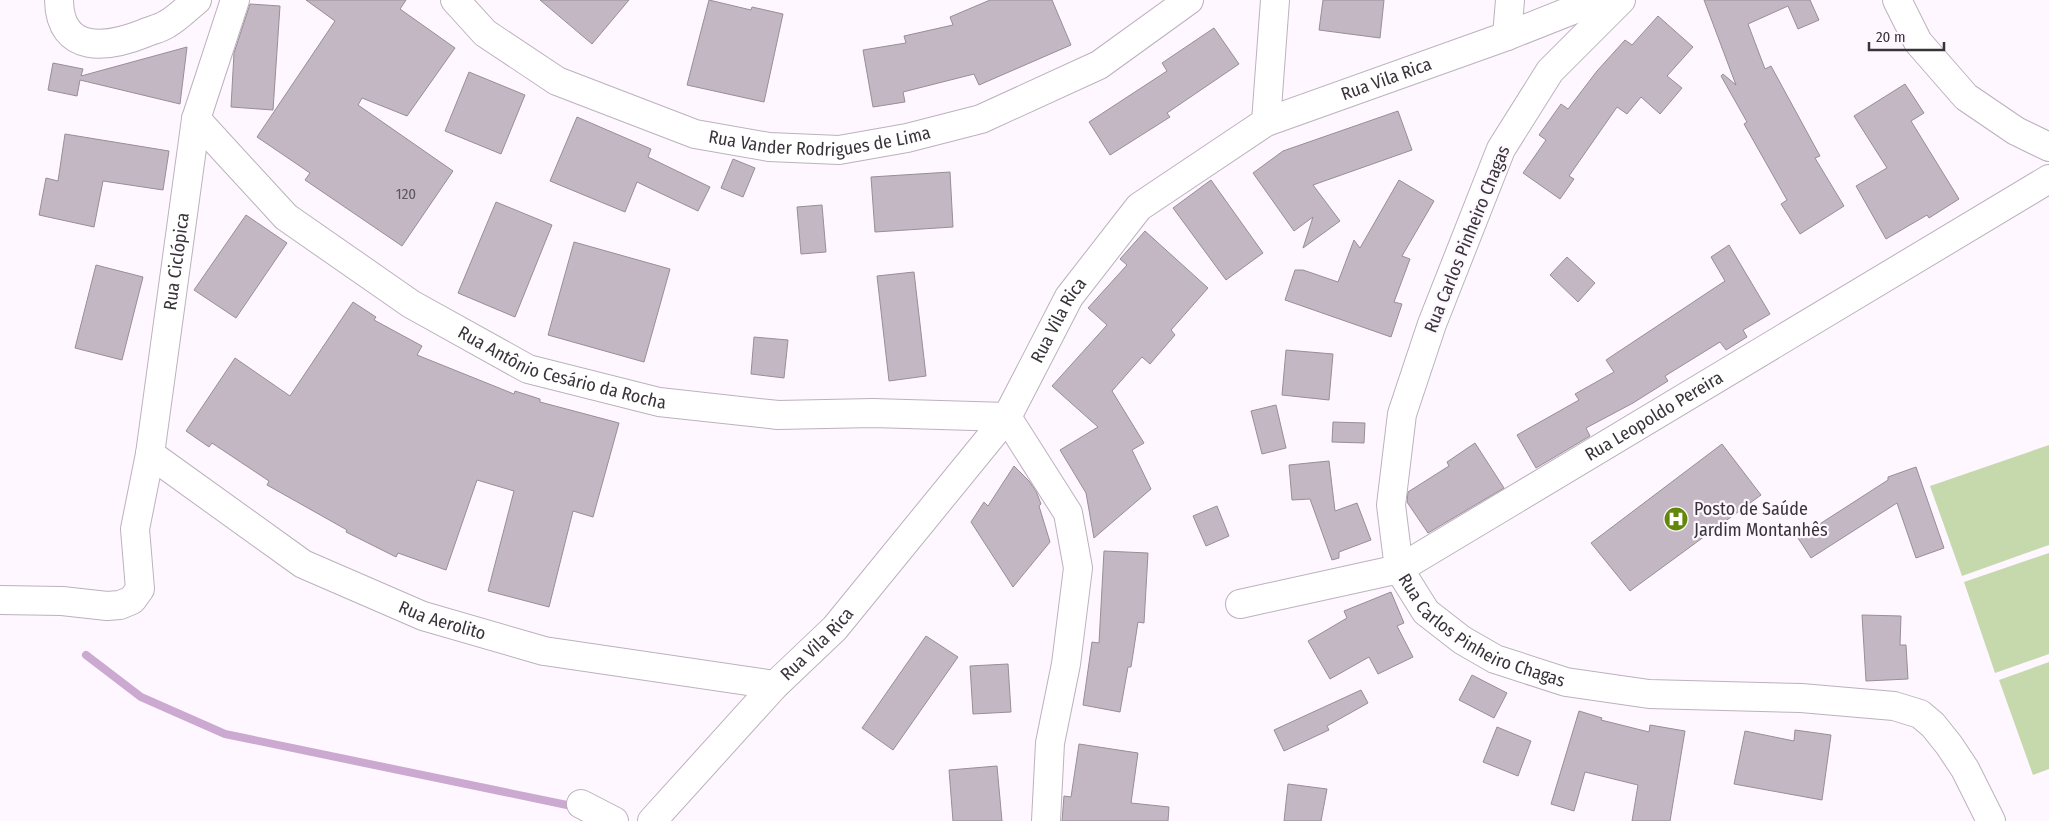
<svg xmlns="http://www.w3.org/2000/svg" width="2049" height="821" font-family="'Fira Sans Condensed',sans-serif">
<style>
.green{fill:#c6d9ad}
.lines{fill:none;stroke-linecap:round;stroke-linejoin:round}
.stream{stroke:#cca9d0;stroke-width:8}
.building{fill:#c2b7c3;stroke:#988d99}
.minor-casing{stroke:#bcb1bd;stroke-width:30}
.tertiary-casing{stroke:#bcb1bd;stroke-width:30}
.minor{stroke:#fff;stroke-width:28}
.tertiary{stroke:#fff;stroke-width:28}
.labels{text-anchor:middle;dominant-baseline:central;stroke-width:4.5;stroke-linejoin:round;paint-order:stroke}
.number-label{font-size:15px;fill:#5b555c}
.street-label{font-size:18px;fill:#393439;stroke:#fef7ff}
.poi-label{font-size:18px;fill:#393439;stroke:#fef7ff;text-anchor:start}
</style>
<rect width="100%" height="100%" fill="#fef7ff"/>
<path class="green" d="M 2049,445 L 2049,545 L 1962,576 L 1930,486 Z
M 2049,553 L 2049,654 L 1995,673 L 1964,582 Z
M 2049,662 L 2049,769 L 2033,775 L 1999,680 Z"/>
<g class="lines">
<path class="stream" d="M 86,655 L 141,697 L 225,734 L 567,805"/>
</g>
<path class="building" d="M 306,0 L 406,0 L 400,9 L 455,48 L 407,116 L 362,98 L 358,105 L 453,171 L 402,246 L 305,180 L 310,173 L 257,137 L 335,21 Z
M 540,0 L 629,0 L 592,44 Z
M 709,0 L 751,10 L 752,7 L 783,14 L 764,102 L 687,85 Z
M 990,0 L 1052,0 L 1071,45 L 979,85 L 974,74 L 903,92 L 905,102 L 873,107 L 863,50 L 906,43 L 904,36 L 953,25 L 950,17 Z
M 1323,0 L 1384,0 L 1380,38 L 1319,30 Z
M 1704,0 L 1810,0 L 1819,20 L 1798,29 L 1788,6 L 1748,24 L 1765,69 L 1771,66 L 1820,156 L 1815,158 L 1844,206 L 1800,234 L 1781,204 L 1787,200 L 1744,124 L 1747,122 L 1721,76 L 1723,74 L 1736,85 Z
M 250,4 L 280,6 L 273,110 L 231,107 L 234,53 Z
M 1658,16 L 1693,47 L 1667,76 L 1682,88 L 1660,114 L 1641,97 L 1627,114 L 1617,107 L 1569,176 L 1574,179 L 1560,199 L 1523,173 L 1546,140 L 1539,135 L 1561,104 L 1568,109 L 1597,71 L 1625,40 L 1632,45 Z
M 1214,28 L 1239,64 L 1167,113 L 1170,117 L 1110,155 L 1089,122 L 1167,71 L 1162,63 Z
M 187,47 L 180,104 L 80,80 L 77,96 L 48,90 L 53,63 L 83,69 L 81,76 Z
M 469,72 L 525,95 L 501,154 L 445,131 Z
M 1905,84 L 1924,113 L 1911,121 L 1959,199 L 1929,218 L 1927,215 L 1886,239 L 1856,186 L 1887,168 L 1854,116 Z
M 1398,111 L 1412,150 L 1313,185 L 1340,221 L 1303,248 L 1313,217 L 1294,231 L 1253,173 L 1283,151 Z
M 577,117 L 651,149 L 648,157 L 710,187 L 698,211 L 637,182 L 625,212 L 550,181 Z
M 65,134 L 169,151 L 163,190 L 103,181 L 94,227 L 39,215 L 46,178 L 58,181 Z
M 733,159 L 755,168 L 743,197 L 721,188 Z
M 950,172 L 953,227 L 875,232 L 871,177 Z
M 1211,180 L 1263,253 L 1226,280 L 1173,208 Z
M 1399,180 L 1434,201 L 1402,256 L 1410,259 L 1394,302 L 1402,304 L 1391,337 L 1285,300 L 1295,270 L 1303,270 L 1338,282 L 1354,240 L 1360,248 Z
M 496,202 L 552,225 L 515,317 L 458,293 Z
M 822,205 L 826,252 L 801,254 L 797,207 Z
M 246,215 L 287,243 L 236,318 L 194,290 Z
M 1145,231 L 1208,288 L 1171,330 L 1175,335 L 1150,364 L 1142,357 L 1112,391 L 1144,443 L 1132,450 L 1151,489 L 1094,538 L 1086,493 L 1060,450 L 1098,427 L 1052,386 L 1107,325 L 1088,308 L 1127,265 L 1120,259 Z
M 574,242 L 670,269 L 644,362 L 548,335 Z
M 1729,245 L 1770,314 L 1743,330 L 1747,337 L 1726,350 L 1720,342 L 1665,376 L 1668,381 L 1633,403 L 1586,428 L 1590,436 L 1536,468 L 1517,435 L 1579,400 L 1575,394 L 1614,372 L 1606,360 L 1725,281 L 1711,257 Z
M 1567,257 L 1595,283 L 1578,302 L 1550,275 Z
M 96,265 L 143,277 L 122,360 L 75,348 Z
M 914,272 L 926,376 L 889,381 L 877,276 Z
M 353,302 L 376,317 L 374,320 L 422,346 L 417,355 L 514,394 L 515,391 L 540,399 L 540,402 L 619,423 L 593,517 L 573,511 L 549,607 L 488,591 L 514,491 L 477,480 L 446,570 L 398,553 L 396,557 L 346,532 L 347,530 L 267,485 L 269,481 L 212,443 L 209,447 L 186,431 L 235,358 L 290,396 Z
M 754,337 L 788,340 L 784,378 L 751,374 Z
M 1286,350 L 1333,354 L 1329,400 L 1282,395 Z
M 1276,405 L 1286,448 L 1262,454 L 1251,411 Z
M 1333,422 L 1365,423 L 1364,443 L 1332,442 Z
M 1475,443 L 1504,488 L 1428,533 L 1407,502 L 1408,492 L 1449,466 L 1447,462 Z
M 1722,444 L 1761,495 L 1630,591 L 1591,543 Z
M 1329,461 L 1335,511 L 1357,503 L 1371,540 L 1339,552 L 1339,558 L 1332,560 L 1310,499 L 1292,500 L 1289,465 Z
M 1014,466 L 1029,481 L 1036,491 L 1041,504 L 1039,506 L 1050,542 L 1013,587 L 971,522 L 984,502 L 988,506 Z
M 1916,467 L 1944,548 L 1916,558 L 1897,503 L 1811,558 L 1798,538 L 1888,480 L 1888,477 Z
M 1217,506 L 1229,536 L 1206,546 L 1193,516 Z
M 1104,551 L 1148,553 L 1144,623 L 1138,622 L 1131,667 L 1128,667 L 1120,712 L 1083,705 L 1092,642 L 1099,643 Z
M 1391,592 L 1404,623 L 1397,626 L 1413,657 L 1378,674 L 1369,657 L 1330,679 L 1308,641 L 1347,618 L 1344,611 Z
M 1862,615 L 1901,616 L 1900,645 L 1906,645 L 1908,679 L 1866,681 Z
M 926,636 L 958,657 L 893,750 L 862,728 Z
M 1008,664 L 1011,712 L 973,714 L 970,666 Z
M 1472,675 L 1507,693 L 1494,718 L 1459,700 Z
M 1361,690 L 1368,703 L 1327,726 L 1329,730 L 1284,751 L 1274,730 Z
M 1579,711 L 1602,718 L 1601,720 L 1649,732 L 1650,725 L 1685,731 L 1670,821 L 1632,821 L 1638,785 L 1585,772 L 1574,811 L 1551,804 Z
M 1497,727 L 1531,741 L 1518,776 L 1483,762 Z
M 1795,730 L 1831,735 L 1822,800 L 1734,784 L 1745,731 L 1794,741 Z
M 1079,744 L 1138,753 L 1131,803 L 1169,807 L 1168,821 L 1062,821 L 1064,796 L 1071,797 Z
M 997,766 L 1002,821 L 953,821 L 949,770 Z
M 1288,784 L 1327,789 L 1321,821 L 1284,821 Z"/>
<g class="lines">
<defs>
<g id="minor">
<path d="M 59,0 C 60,55 108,48 145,33 C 152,30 161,28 167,24 C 178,18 187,8 197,0"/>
<path id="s1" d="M 455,0 L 485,33 L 557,81 L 695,134 L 769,147 L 839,150 L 907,138 L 981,119 L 1099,65 L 1189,0"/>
<path id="s2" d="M 1621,0 L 1550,71 L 1501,149 L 1432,324 L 1402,414 L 1391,505 L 1399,569 L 1426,612 L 1462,640 L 1495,659 L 1566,682 L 1649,694 L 1801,698 L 1894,706 L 1920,714 L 1933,725 L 1949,745 L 1965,769 L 1991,821"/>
<path id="s3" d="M 196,119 L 286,217 L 411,304 L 528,369 L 659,402 L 778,415 L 873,413 L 1007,417 L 1068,513 L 1078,568 L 1066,664 L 1050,743 L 1046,821"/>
<path d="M 1266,122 L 1275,0"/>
<path id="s4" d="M 150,454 L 303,564 L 423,616 L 544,651 L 775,685"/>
<path id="s5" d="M 0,600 L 62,601 L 107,606 L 120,605 L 132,600 L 140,589 L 135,529 L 150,454 L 196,119 L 235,0"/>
<path id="s6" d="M 1240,604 L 1399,569 L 2049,179"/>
<path d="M 581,804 L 614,821"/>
<path id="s7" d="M 652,821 L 775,685 L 835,628 L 1007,417 L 1069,297 L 1139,207 L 1266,122 L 1507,36"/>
</g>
<path id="tertiary" d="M 1510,0 L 1507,36 L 1598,0
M 1897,0 L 1918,42 L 1966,97 L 2016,131 L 2049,147"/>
</defs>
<use href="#minor" class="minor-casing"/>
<use href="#tertiary" class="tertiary-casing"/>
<use href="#minor" class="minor"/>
<use href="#tertiary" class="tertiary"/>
</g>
<defs>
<symbol id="hospital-disc" viewBox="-11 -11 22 22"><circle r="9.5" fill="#63870b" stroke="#fef7ff"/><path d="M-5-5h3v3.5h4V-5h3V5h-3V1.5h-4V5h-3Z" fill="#fff"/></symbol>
</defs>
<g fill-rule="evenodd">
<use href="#hospital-disc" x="1662" y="505" width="28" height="28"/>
</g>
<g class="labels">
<g class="number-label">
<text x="406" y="194">120</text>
</g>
<g class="street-label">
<text stroke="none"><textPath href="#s7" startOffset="1068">Rua Vila Rica</textPath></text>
<text stroke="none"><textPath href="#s1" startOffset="405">Rua Vander Rodrigues de Lima</textPath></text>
<text transform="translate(1467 239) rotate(-68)">Rua Carlos Pinheiro Chagas</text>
<text stroke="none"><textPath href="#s5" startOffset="478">Rua Ciclópica</textPath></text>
<text stroke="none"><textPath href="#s7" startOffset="648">Rua Vila Rica</textPath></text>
<text stroke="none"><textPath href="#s3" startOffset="451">Rua Antônio Cesário da Rocha</textPath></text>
<text stroke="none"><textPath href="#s6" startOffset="460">Rua Leopoldo Pereira</textPath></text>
<text stroke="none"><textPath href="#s4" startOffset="339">Rua Aerolito</textPath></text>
<text stroke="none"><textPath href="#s2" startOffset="739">Rua Carlos Pinheiro Chagas</textPath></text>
<text stroke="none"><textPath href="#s7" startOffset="242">Rua Vila Rica</textPath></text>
</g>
<g class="poi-label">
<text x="1694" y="509">Posto de Saúde<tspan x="1694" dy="21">Jardim Montanhês</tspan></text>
</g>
</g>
<path d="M1869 42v8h75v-8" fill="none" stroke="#393439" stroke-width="2.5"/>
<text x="1876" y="42" font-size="15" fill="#393439" stroke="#fef7ff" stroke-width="4" paint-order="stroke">20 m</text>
</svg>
